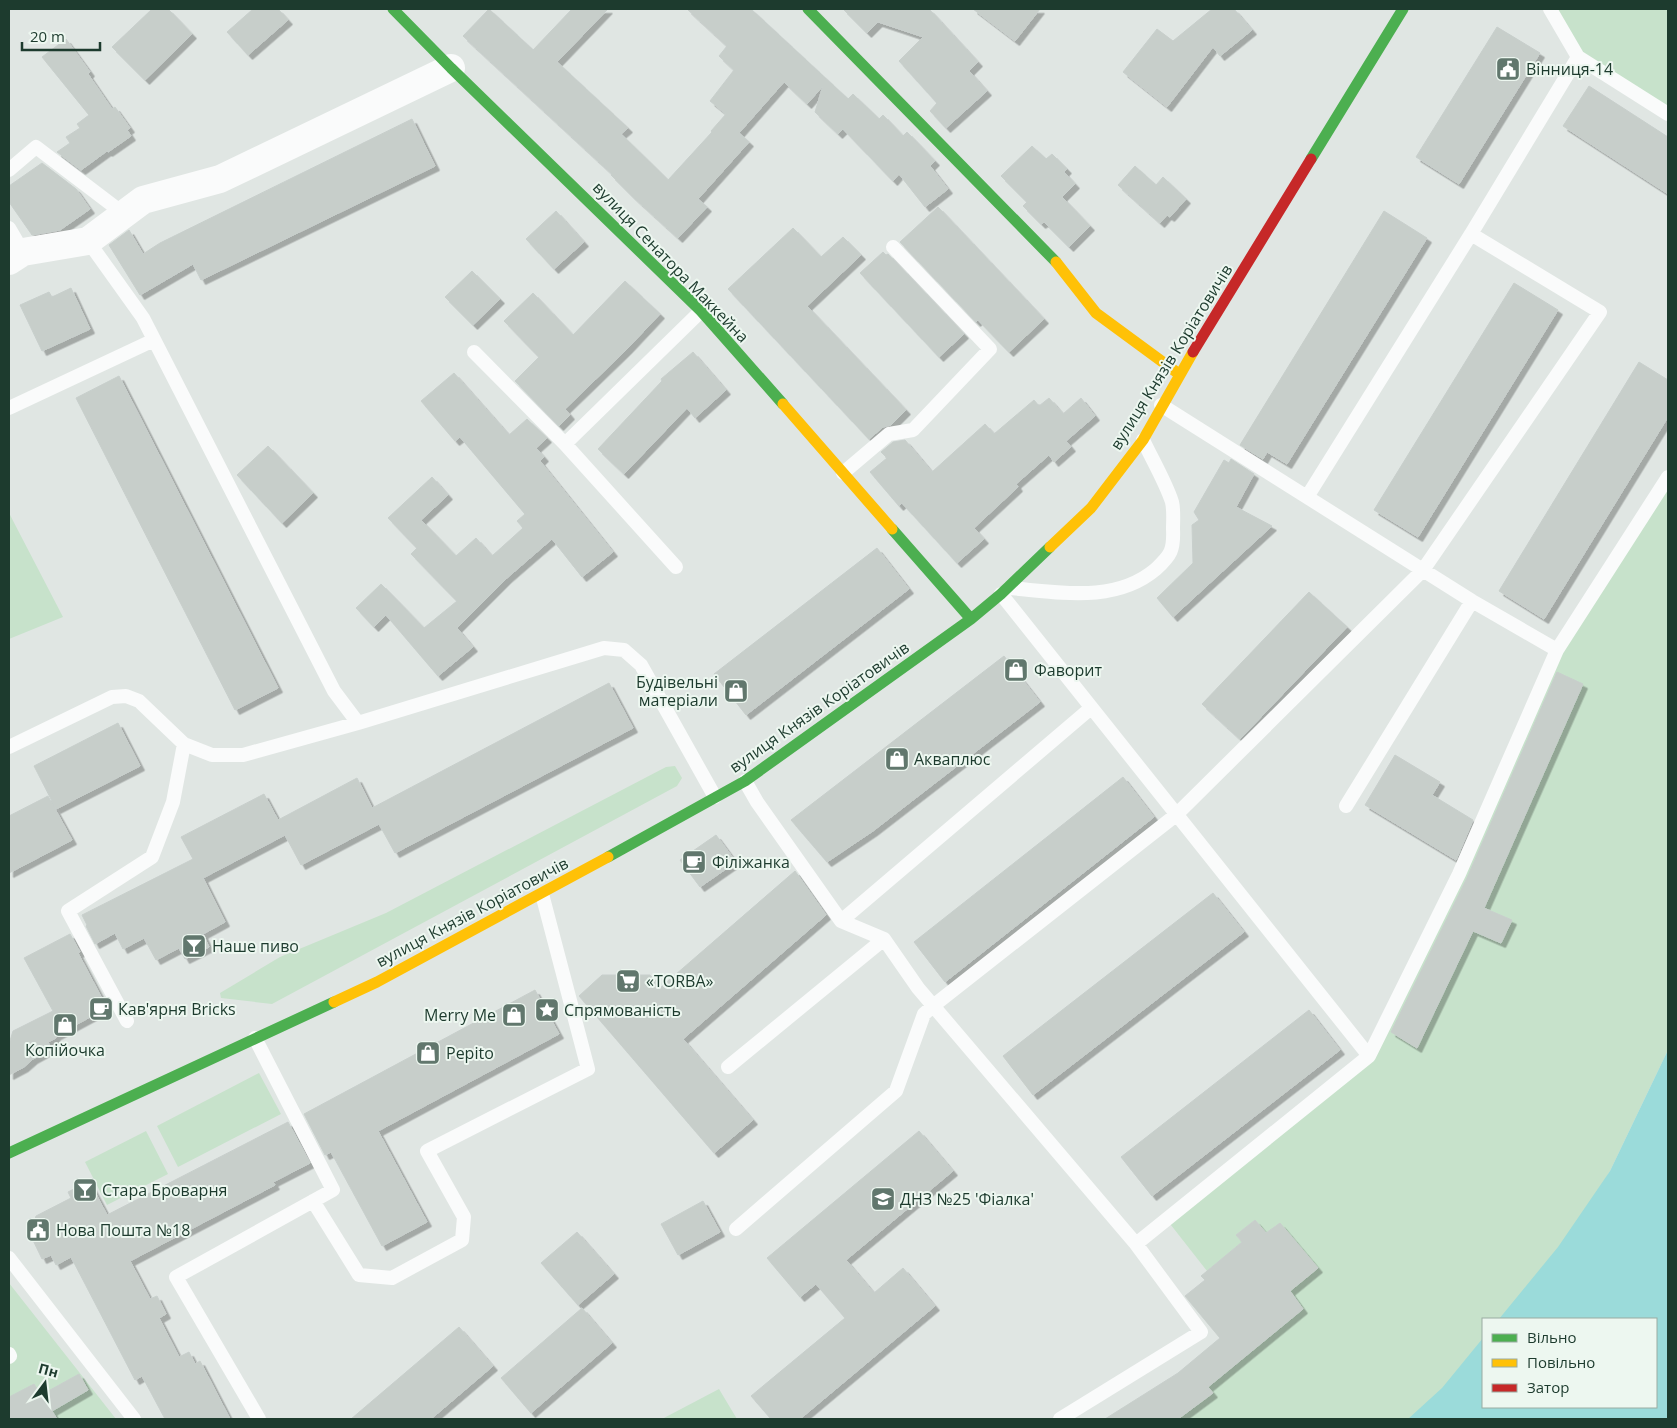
<svg xmlns="http://www.w3.org/2000/svg" width="1677" height="1428" font-family="'Open Sans',sans-serif">
<style>
.green{fill:#c7e2cb}
.water{fill:#9bdbda}
.building{fill:#c7ceca;stroke:#c8cfcc;filter:url(#shadow)}
.lines{fill:none;stroke-linecap:round;stroke-linejoin:round}
.lane{stroke:#fafbfb;stroke-width:14}
.street{stroke:#fafbfb;stroke-width:28}
.fast{stroke:#4caf50;stroke-width:11}
.slow{stroke:#ffc107;stroke-width:11}
.jam{stroke:#c62828;stroke-width:11}
.labels{text-anchor:middle;dominant-baseline:central;stroke-width:4;stroke-linejoin:round;paint-order:stroke}
.poi-label{font-size:16px;fill:#1d3b2e;stroke:#edf7f0;text-anchor:start}
.street-label{font-size:16px;fill:#1d3b2e;stroke:#edf7f0}
</style>
<defs>
<filter id="shadow"><feDropShadow dx="4.5" dy="4.5" stdDeviation="0" flood-color="#0004"/></filter>
</defs>
<rect width="100%" height="100%" fill="#e0e6e3"/>
<path class="green" d="M 1555,9 L 1668,9 L 1668,114 L 1578,57 Z
M 1668,477 L 1668,1050 L 1610,1171 L 1522,1319 L 1483,1319 L 1483,1383 L 1462,1419 L 1178,1419 L 1213,1393 L 1208,1387 L 1303,1309 L 1290,1291 L 1318,1268 L 1280,1224 L 1266,1233 L 1255,1220 L 1236,1235 L 1242,1242 L 1207,1271 L 1167,1220 L 1369,1056 L 1557,650 Z
M 9,513 L 63,617 L 9,639 Z
M 675,766 L 682,778 L 677,786 L 272,1004 L 221,998 L 220,993 L 280,957 L 386,913 L 666,767 Z
M 259,1073 L 281,1114 L 178,1167 L 157,1126 Z
M 146,1131 L 168,1174 L 107,1205 L 85,1162 Z
M 9,1283 L 116,1419 L 9,1419 Z
M 719,1389 L 737,1419 L 662,1419 Z"/>
<path class="water" d="M 1668,1050 L 1668,1419 L 1408,1419 L 1442,1388 L 1483,1338 L 1483,1407 L 1656,1407 L 1656,1319 L 1499,1319 L 1558,1247 L 1610,1171 Z"/>
<path class="building" d="M 152,9 L 168,9 L 192,34 L 145,80 L 112,47 Z
M 253,9 L 278,9 L 288,20 L 248,55 L 227,32 Z
M 489,9 L 533,50 L 572,9 L 608,9 L 557,62 L 628,128 L 621,134 L 668,180 L 712,132 L 711,131 L 726,114 L 710,101 L 734,70 L 719,56 L 727,46 L 687,9 L 751,9 L 848,99 L 853,94 L 879,119 L 883,115 L 903,136 L 907,132 L 935,161 L 930,166 L 948,189 L 925,207 L 899,174 L 893,181 L 843,129 L 838,134 L 815,112 L 823,86 L 807,104 L 784,82 L 739,133 L 749,142 L 698,199 L 707,207 L 678,238 L 630,194 L 611,175 L 612,174 L 463,36 Z
M 843,9 L 929,9 L 978,62 L 969,71 L 987,91 L 946,128 L 930,111 L 937,103 L 899,61 L 923,37 L 878,22 L 867,33 Z
M 973,9 L 1040,9 L 1015,41 Z
M 1212,9 L 1234,9 L 1252,30 L 1220,56 L 1213,47 L 1167,107 L 1123,72 L 1157,29 L 1173,41 Z
M 1497,27 L 1540,53 L 1459,184 L 1416,157 Z
M 66,39 L 90,72 L 88,74 L 112,109 L 115,107 L 130,128 L 127,130 L 131,136 L 108,152 L 107,151 L 81,170 L 57,152 L 70,143 L 66,137 L 80,128 L 77,124 L 89,115 L 42,57 Z
M 1589,86 L 1668,137 L 1668,194 L 1563,126 Z
M 412,119 L 435,166 L 201,280 L 193,264 L 140,295 L 109,245 L 129,230 L 143,254 L 160,243 Z
M 1032,146 L 1046,159 L 1052,154 L 1067,169 L 1064,172 L 1075,184 L 1062,197 L 1090,226 L 1069,247 L 1044,222 L 1041,224 L 1023,206 L 1027,202 L 1001,176 Z
M 42,163 L 76,189 L 90,209 L 60,230 L 32,235 L 9,202 L 9,186 Z
M 1135,166 L 1156,185 L 1163,177 L 1186,199 L 1170,217 L 1167,215 L 1160,223 L 1118,185 Z
M 938,207 L 1044,319 L 1009,352 L 978,320 L 976,322 L 900,242 Z
M 556,211 L 584,242 L 554,269 L 526,239 Z
M 1384,211 L 1427,238 L 1287,464 L 1267,452 L 1263,459 L 1240,445 Z
M 793,228 L 821,257 L 843,237 L 861,255 L 807,306 L 906,410 L 891,425 L 883,427 L 869,439 L 728,289 Z
M 883,252 L 886,255 L 888,254 L 964,334 L 939,357 L 860,273 Z
M 472,271 L 500,299 L 473,325 L 445,297 Z
M 625,281 L 660,314 L 627,349 L 565,409 L 570,415 L 559,426 L 515,381 L 539,357 L 504,321 L 533,293 L 573,335 Z
M 1514,283 L 1558,310 L 1418,537 L 1374,510 Z
M 71,288 L 90,329 L 42,351 L 20,305 L 49,292 L 52,297 Z
M 693,352 L 726,390 L 695,418 L 687,408 L 624,474 L 598,449 L 662,381 L 661,379 Z
M 1639,362 L 1668,380 L 1668,417 L 1544,619 L 1499,591 Z
M 454,373 L 509,435 L 527,419 L 547,438 L 536,448 L 544,457 L 540,461 L 613,552 L 582,577 L 552,539 L 507,578 L 457,628 L 473,647 L 438,676 L 386,615 L 374,627 L 356,608 L 381,584 L 424,628 L 457,601 L 411,554 L 417,548 L 388,518 L 432,477 L 448,495 L 421,520 L 456,556 L 476,538 L 492,556 L 523,528 L 517,521 L 525,514 L 460,437 L 455,441 L 421,401 Z
M 119,376 L 278,688 L 235,710 L 76,398 Z
M 1049,398 L 1063,414 L 1081,398 L 1095,416 L 1066,441 L 1071,447 L 1054,462 L 1049,455 L 1016,484 L 1018,487 L 974,528 L 984,539 L 957,563 L 902,503 L 899,506 L 870,472 L 887,458 L 881,452 L 893,442 L 905,440 L 932,472 L 985,424 L 994,434 L 1034,400 L 1039,406 Z
M 268,446 L 313,493 L 282,523 L 237,475 Z
M 1231,459 L 1254,474 L 1236,507 L 1272,526 L 1173,617 L 1157,598 L 1193,563 L 1192,525 L 1199,520 L 1194,512 L 1224,460 L 1229,463 Z
M 877,548 L 909,589 L 746,715 L 714,674 Z
M 1309,592 L 1347,627 L 1240,739 L 1202,704 Z
M 1004,656 L 1040,702 L 873,831 L 827,862 L 791,820 Z
M 1557,672 L 1583,684 L 1484,908 L 1512,920 L 1501,943 L 1473,931 L 1417,1048 L 1391,1032 L 1467,878 Z
M 609,683 L 633,728 L 395,853 L 379,824 L 301,865 L 285,835 L 203,878 L 225,922 L 203,934 L 209,947 L 185,959 L 179,948 L 156,960 L 144,938 L 123,949 L 115,933 L 95,944 L 86,926 L 87,925 L 82,915 L 193,859 L 181,837 L 264,794 L 278,820 L 357,778 L 372,808 Z
M 118,723 L 140,766 L 56,809 L 34,766 Z
M 1395,755 L 1440,782 L 1432,795 L 1473,820 L 1456,860 L 1365,805 Z
M 1123,777 L 1154,817 L 945,982 L 914,942 Z
M 48,796 L 72,840 L 9,873 L 9,816 Z
M 716,835 L 736,862 L 700,887 L 680,860 Z
M 795,871 L 826,915 L 683,1039 L 753,1120 L 714,1153 L 579,996 L 602,975 L 650,975 L 660,988 Z
M 1213,893 L 1244,932 L 1033,1095 L 1003,1056 Z
M 70,934 L 80,952 L 78,953 L 107,1008 L 55,1036 L 56,1038 L 48,1042 L 51,1049 L 33,1059 L 24,1067 L 9,1075 L 9,1044 L 13,1031 L 53,1011 L 24,958 Z
M 535,990 L 559,1034 L 378,1131 L 427,1222 L 382,1246 L 331,1152 L 325,1155 L 304,1114 Z
M 1309,1010 L 1340,1050 L 1152,1196 L 1121,1157 Z
M 288,1122 L 310,1163 L 273,1182 L 275,1185 L 130,1261 L 150,1299 L 157,1296 L 166,1314 L 159,1318 L 179,1357 L 189,1352 L 195,1364 L 200,1361 L 230,1419 L 165,1419 L 142,1376 L 135,1380 L 71,1257 L 56,1265 L 51,1255 L 42,1259 L 30,1234 L 36,1216 L 71,1198 L 68,1192 L 89,1181 L 107,1215 Z
M 919,1131 L 953,1171 L 846,1260 L 874,1293 L 903,1268 L 935,1306 L 800,1419 L 771,1419 L 751,1396 L 845,1318 L 816,1284 L 800,1297 L 767,1258 Z
M 703,1201 L 720,1232 L 678,1255 L 661,1224 Z
M 1255,1220 L 1266,1233 L 1280,1223 L 1318,1268 L 1290,1291 L 1303,1309 L 1208,1387 L 1213,1393 L 1178,1419 L 1105,1419 L 1178,1373 L 1220,1338 L 1185,1296 L 1205,1280 L 1201,1276 L 1242,1242 L 1236,1235 Z
M 577,1232 L 614,1274 L 578,1305 L 541,1263 Z
M 582,1308 L 612,1343 L 531,1413 L 501,1378 Z
M 459,1327 L 493,1366 L 431,1419 L 351,1419 Z
M 79,1374 L 88,1390 L 52,1411 L 57,1419 L 9,1419 L 9,1397 L 34,1384 L 41,1395 Z"/>
<g class="lines">
<path class="lane" d="M 1550,9 L 1578,57 L 1668,114
M 9,170 L 36,147 L 124,214
M 9,228 L 23,252
M 88,241 L 143,318 L 334,691 L 358,723
M 474,352 L 565,444 L 676,567
M 1161,405 L 1472,601 L 1557,650
M 9,408 L 154,340
M 565,444 L 701,311
M 843,473 L 889,434 L 913,430 L 990,349 L 893,247
M 1307,497 L 1471,234
M 1009,588 C 1058,592 1115,604 1156,569 C 1171,555 1174,550 1173,529 C 1173,521 1174,510 1172,502 C 1166,483 1152,459 1143,440
M 1001,594 L 1369,1056
M 9,747 L 112,697 L 126,696 L 139,701 L 184,744 L 212,755 L 243,755 L 358,723 L 604,648 L 624,650 L 641,665 L 715,797
M 745,781 L 757,802 L 841,921 L 884,939 L 918,988 L 1136,1244 L 1201,1332 L 1060,1419
M 1346,806 L 1472,601
M 841,921 L 1091,708
M 127,1021 L 68,911 L 152,857 L 173,802 L 184,744
M 255,1038 L 333,1190 L 176,1277 L 259,1419
M 728,1067 L 884,939
M 313,1201 L 359,1275 L 392,1278 L 462,1240 L 464,1217 L 427,1151 L 588,1069 L 542,894
M 736,1229 L 896,1091 L 924,1014 L 933,1006 L 1176,815 L 1423,570 L 1600,312 L 1471,234 L 1578,57
M 1136,1244 L 1369,1056 L 1459,874 L 1557,650 L 1668,477
M 9,1258 L 134,1419
M 9,1354 L 10,1356 L 9,1357"/>
<path class="street" d="M 9,261 L 23,252 L 88,241 L 143,200 L 220,179 L 451,68"/>
<path class="fast" d="M 393,9 L 451,68 L 701,311 L 783,404
M 808,9 L 1056,262
M 1311,159 L 1403,9
M 892,529 L 971,619
M 608,857 L 745,781 L 971,619 L 1001,594 L 1050,547
M 9,1153 L 334,1002"/>
<path class="slow" d="M 1056,262 L 1096,313 L 1179,374
M 783,404 L 892,529
M 1050,547 L 1091,508 L 1143,440 L 1193,352
M 334,1002 L 377,982 L 608,857"/>
<path class="jam" d="M 1193,352 L 1311,159"/>
</g>
<defs>
<symbol id="civic-square" viewBox="-11 -11 22 22"><rect x="-9" y="-9" width="18" height="18" rx="4" fill="#61776d" stroke="#edf7f0"/><path d="M-.6-6.5H3V-4.5H.6V-3L4-1V1h2V6H-6V1h2V-1L-.6-3ZM-1.2 2.5V6h2.4V2.5Z" fill="#fff"/></symbol>
<symbol id="shop-square" viewBox="-11 -11 22 22"><rect x="-9" y="-9" width="18" height="18" rx="4" fill="#61776d" stroke="#edf7f0"/><path d="M-5-2.5h2.3a2.7 3.5 0 0 1 5.4 0H5L5.5 6h-11ZM-1.5-2.5h3a1.5 2.3 0 0 0-3 0Z" fill="#fff"/></symbol>
<symbol id="cafe-square" viewBox="-11 -11 22 22"><rect x="-9" y="-9" width="18" height="18" rx="4" fill="#61776d" stroke="#edf7f0"/><path d="M-5.5-4.5H6V0H3Q3 3.5 0 3.5H-2.5Q-5.5 3.5-5.5 0ZM3-3.2v2h1.7v-2ZM-6 4.5H4V6H-6Z" fill="#fff"/></symbol>
<symbol id="bar-square" viewBox="-11 -11 22 22"><rect x="-9" y="-9" width="18" height="18" rx="4" fill="#61776d" stroke="#edf7f0"/><path d="M-6-5H6L.8 .8V4.5H3.5V6h-7V4.5H-.8V.8Z" fill="#fff"/></symbol>
<symbol id="supermarket-square" viewBox="-11 -11 22 22"><rect x="-9" y="-9" width="18" height="18" rx="4" fill="#61776d" stroke="#edf7f0"/><path d="M-6-5.5h2.5l.6 2H6L4.5 2H-2.5L-4.4-4H-6ZM-1.5 3.2a1.3 1.3 0 1 0 .1 0ZM3 3.2a1.3 1.3 0 1 0 .1 0Z" fill="#fff"/></symbol>
<symbol id="sight-square" viewBox="-11 -11 22 22"><rect x="-9" y="-9" width="18" height="18" rx="4" fill="#61776d" stroke="#edf7f0"/><path d="M0-6L1.8-2.2L6-1.7L2.9 1.2L3.7 5.4L0 3.3L-3.7 5.4L-2.9 1.2L-6-1.7L-1.8-2.2Z" fill="#fff"/></symbol>
<symbol id="school-square" viewBox="-11 -11 22 22"><rect x="-9" y="-9" width="18" height="18" rx="4" fill="#61776d" stroke="#edf7f0"/><path d="M0-5L7-2L0 1L-7-2ZM-4 1L0 2.5L4 1V4Q0 6-4 4Z" fill="#fff"/></symbol>
</defs>
<g fill-rule="evenodd">
<use href="#civic-square" x="1494" y="55" width="28" height="28"/>
<use href="#shop-square" x="1002" y="656" width="28" height="28"/>
<use href="#shop-square" x="722" y="677" width="28" height="28"/>
<use href="#shop-square" x="883" y="745" width="28" height="28"/>
<use href="#cafe-square" x="680" y="848" width="28" height="28"/>
<use href="#bar-square" x="180" y="932" width="28" height="28"/>
<use href="#supermarket-square" x="614" y="967" width="28" height="28"/>
<use href="#cafe-square" x="87" y="995" width="28" height="28"/>
<use href="#sight-square" x="533" y="996" width="28" height="28"/>
<use href="#shop-square" x="500" y="1001" width="28" height="28"/>
<use href="#shop-square" x="51" y="1011" width="28" height="28"/>
<use href="#shop-square" x="414" y="1039" width="28" height="28"/>
<use href="#bar-square" x="71" y="1176" width="28" height="28"/>
<use href="#school-square" x="869" y="1185" width="28" height="28"/>
<use href="#civic-square" x="24" y="1216" width="28" height="28"/>
</g>
<g class="labels">
<g class="poi-label">
<text x="1526" y="69">Вінниця-14</text>
<text x="1034" y="670">Фаворит</text>
<text x="718" y="682" text-anchor="end">Будівельні<tspan x="718" dy="18">матеріали</tspan></text>
<text x="914" y="759">Акваплюс</text>
<text x="712" y="862">Філіжанка</text>
<text x="212" y="946">Наше пиво</text>
<text x="646" y="981">«TORBA»</text>
<text x="118" y="1009">Кав'ярня Bricks</text>
<text x="564" y="1010">Спрямованість</text>
<text x="496" y="1015" text-anchor="end">Merry Me</text>
<text x="65" y="1050" text-anchor="middle">Копійочка</text>
<text x="446" y="1053">Pepito</text>
<text x="102" y="1190">Стара Броварня</text>
<text x="900" y="1199">ДНЗ №25 'Фіалка'</text>
<text x="56" y="1230">Нова Пошта №18</text>
</g>
<g class="street-label">
<text transform="translate(671 262) rotate(46)">вулиця Сенатора Маккейна</text>
<text transform="translate(1171 357) rotate(-58)">вулиця Князів Коріатовичів</text>
<text transform="translate(819 707) rotate(-35)">вулиця Князів Коріатовичів</text>
<text transform="translate(472 912) rotate(-28)">вулиця Князів Коріатовичів</text>
</g>
</g>
<rect width="1677" height="1428" fill="none" stroke="#1d3b2e" stroke-width="20"/>
<rect x="1482" y="1318" width="175" height="90" fill="#edf7f0" stroke="#9aaca2"/>
<rect x="1492" y="1334" width="25" height="8" fill="#4caf50" stroke="#9aaca2"/>
<text x="1527" y="1343" font-size="15" fill="#1d3b2e">Вільно</text>
<rect x="1492" y="1359" width="25" height="8" fill="#ffc107" stroke="#9aaca2"/>
<text x="1527" y="1368" font-size="15" fill="#1d3b2e">Повільно</text>
<rect x="1492" y="1384" width="25" height="8" fill="#c62828" stroke="#9aaca2"/>
<text x="1527" y="1393" font-size="15" fill="#1d3b2e">Затор</text>
<g transform="translate(45 1383) rotate(15)" stroke="#edf7f0" stroke-width="4" paint-order="stroke">
<path d="M0-4L9 19L0 12L-9 19Z" fill="#1d3b2e"/>
<text y="-8" font-size="14" font-weight="bold" text-anchor="middle" fill="#1d3b2e">Пн</text>
</g>
<path d="M22 42v8h78v-8" fill="none" stroke="#1d3b2e" stroke-width="2.5"/>
<text x="30" y="42" font-size="15" fill="#1d3b2e" stroke="#edf7f0" stroke-width="4" paint-order="stroke">20 m</text>
</svg>
